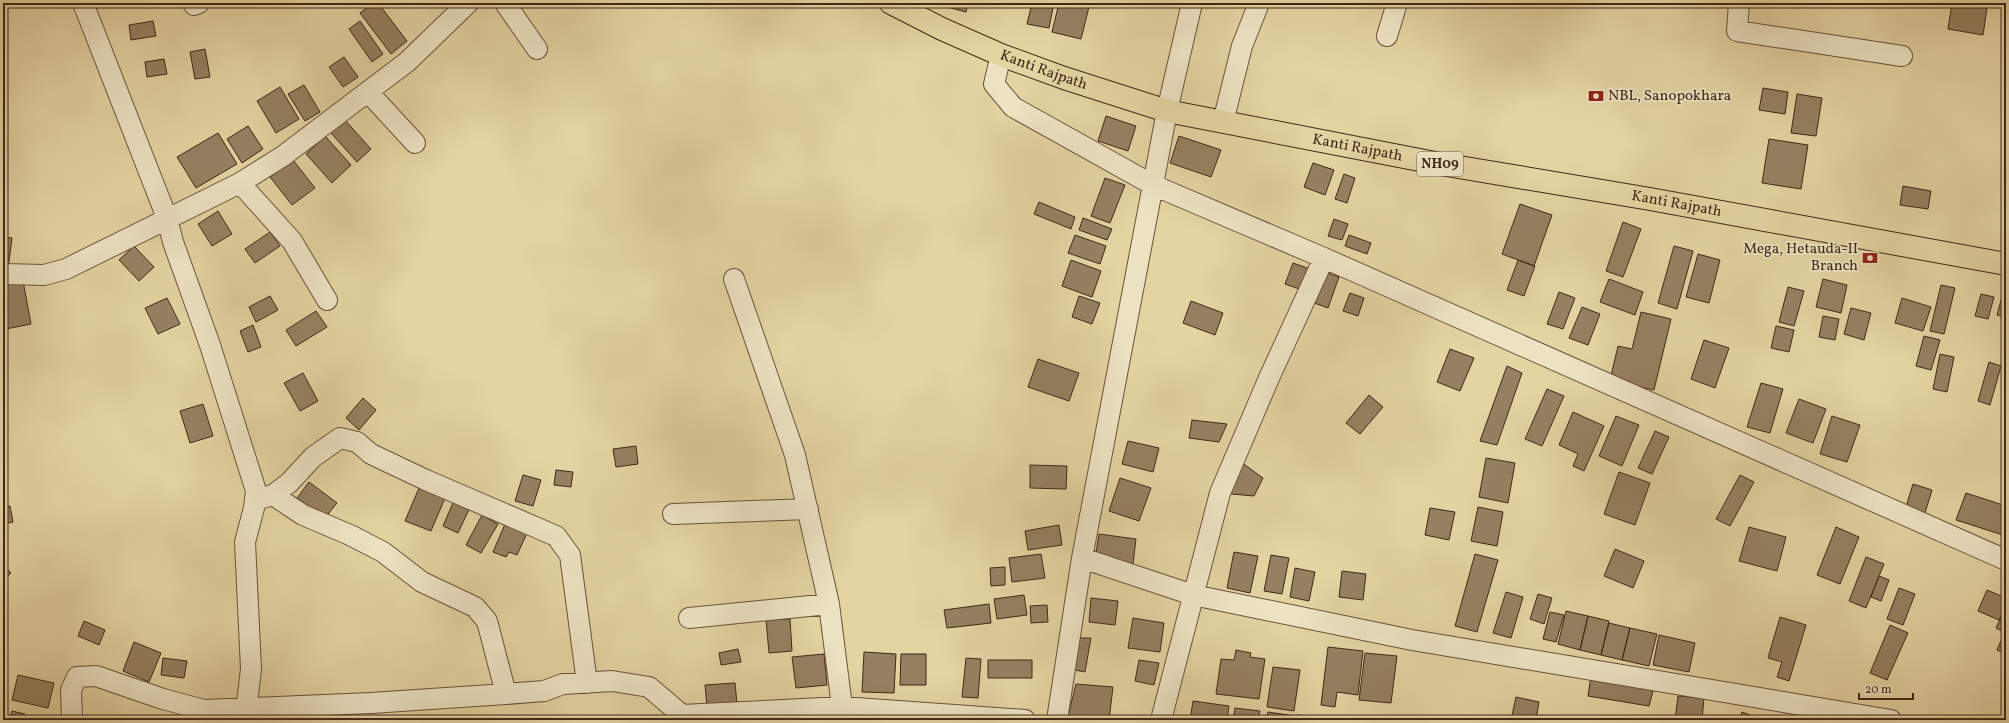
<svg xmlns="http://www.w3.org/2000/svg" width="2009" height="723" font-family="Vollkorn,serif">
<style>
.building{fill:#958161;stroke:#40271a}
.lines{fill:none;stroke-linecap:round;stroke-linejoin:round}
.street-casing{stroke:#69523c;stroke-width:22}
.primary-casing{stroke:#40271a;stroke-width:24}
.street{stroke:#ede3c3;stroke-width:20}
.primary{stroke:#e3d4a2;stroke-width:22}
.labels{text-anchor:middle;dominant-baseline:central;stroke-width:3.5;stroke-linejoin:round;paint-order:stroke}
.shield{fill:#ede3c3;stroke:#745f4d;stroke-width:1}
.shield-label{font-size:14px;font-weight:bold;fill:#40271a}
.street-label{font-size:15px;fill:#40271a;stroke:#ede3c3}
.poi-label{font-size:15px;fill:#40271a;stroke:#ede3c3;text-anchor:start}
</style>
<rect width="100%" height="100%" fill="#e3d4a2"/>
<filter id="stains"><feTurbulence type="fractalNoise" baseFrequency=".005" numOctaves="4"/><feColorMatrix values="0 0 0 0 .2 0 0 0 0 .09 0 0 0 0 .02 0 0 0 .5 -.17"/></filter>
<radialGradient id="worn" r=".72"><stop offset=".6" stop-color="#630" stop-opacity="0"/><stop offset="1" stop-color="#630" stop-opacity=".3"/></radialGradient>
<path class="building" d="M 292,3 L 304,3 L 294,8 Z
M 373,3 L 378,3 L 407,41 L 391,54 L 360,13 Z
M 932,3 L 968,3 L 966,12 Z
M 1032,3 L 1054,3 L 1049,28 L 1027,24 Z
M 1059,3 L 1090,3 L 1081,39 L 1052,32 Z
M 1952,3 L 1987,8 L 1983,35 L 1948,29 Z
M 153,21 L 156,36 L 131,40 L 129,25 Z
M 360,21 L 383,54 L 372,62 L 349,29 Z
M 205,49 L 210,77 L 195,79 L 190,52 Z
M 344,57 L 358,77 L 343,87 L 329,67 Z
M 164,59 L 167,74 L 147,77 L 145,62 Z
M 304,85 L 320,112 L 305,121 L 288,94 Z
M 280,87 L 299,119 L 276,133 L 257,101 Z
M 1763,88 L 1788,92 L 1785,114 L 1759,110 Z
M 1797,94 L 1822,98 L 1816,136 L 1791,133 Z
M 1106,116 L 1136,126 L 1128,151 L 1098,141 Z
M 344,119 L 371,149 L 357,162 L 330,132 Z
M 248,126 L 263,149 L 242,163 L 227,139 Z
M 218,133 L 237,164 L 196,188 L 177,157 Z
M 325,136 L 351,165 L 332,183 L 306,154 Z
M 1179,136 L 1221,150 L 1211,177 L 1170,163 Z
M 1769,139 L 1808,145 L 1801,189 L 1762,183 Z
M 293,160 L 315,188 L 292,205 L 270,177 Z
M 1313,163 L 1334,170 L 1325,195 L 1304,187 Z
M 1344,174 L 1355,178 L 1347,203 L 1335,199 Z
M 1105,178 L 1125,185 L 1110,223 L 1091,216 Z
M 1903,186 L 1931,191 L 1928,209 L 1900,205 Z
M 1039,202 L 1075,217 L 1071,229 L 1034,214 Z
M 1520,204 L 1552,215 L 1534,266 L 1502,254 Z
M 218,211 L 232,234 L 212,246 L 198,224 Z
M 1083,218 L 1112,229 L 1107,240 L 1079,230 Z
M 1334,219 L 1348,224 L 1342,240 L 1328,236 Z
M 1623,222 L 1641,229 L 1623,277 L 1606,271 Z
M 270,232 L 280,246 L 255,263 L 245,249 Z
M 1075,235 L 1106,246 L 1100,264 L 1068,253 Z
M 1349,235 L 1371,243 L 1367,254 L 1345,246 Z
M 3,237 L 12,238 L 8,269 L 3,268 Z
M 134,246 L 154,267 L 139,281 L 119,260 Z
M 1674,246 L 1693,251 L 1677,309 L 1658,303 Z
M 1698,254 L 1720,260 L 1709,303 L 1686,297 Z
M 1071,260 L 1101,271 L 1092,297 L 1062,286 Z
M 1518,260 L 1535,266 L 1524,296 L 1507,290 Z
M 1293,263 L 1313,270 L 1305,291 L 1285,284 Z
M 1325,272 L 1339,277 L 1328,308 L 1314,303 Z
M 3,278 L 23,281 L 31,324 L 6,329 L 3,320 Z
M 1609,279 L 1643,292 L 1635,315 L 1600,302 Z
M 1823,279 L 1847,285 L 1841,313 L 1816,307 Z
M 1941,285 L 1955,288 L 1944,334 L 1930,331 Z
M 1788,287 L 1804,291 L 1794,326 L 1779,322 Z
M 2004,289 L 2006,289 L 2006,318 L 1997,315 Z
M 1559,292 L 1575,298 L 1563,329 L 1547,324 Z
M 1350,293 L 1364,298 L 1358,316 L 1343,311 Z
M 1981,294 L 1994,297 L 1988,319 L 1975,316 Z
M 270,296 L 278,310 L 256,322 L 249,307 Z
M 1079,296 L 1100,303 L 1092,324 L 1072,317 Z
M 167,298 L 180,324 L 158,334 L 145,308 Z
M 1902,298 L 1931,307 L 1923,331 L 1895,323 Z
M 1191,301 L 1223,313 L 1215,335 L 1183,323 Z
M 1582,307 L 1600,314 L 1588,345 L 1569,338 Z
M 1851,308 L 1871,313 L 1864,340 L 1844,334 Z
M 316,311 L 327,327 L 296,346 L 286,330 Z
M 1641,312 L 1671,319 L 1654,390 L 1610,380 L 1618,346 L 1632,349 Z
M 1823,316 L 1839,319 L 1835,340 L 1819,337 Z
M 253,325 L 261,347 L 248,352 L 240,331 Z
M 1776,326 L 1794,330 L 1789,352 L 1771,348 Z
M 1924,336 L 1940,340 L 1931,370 L 1916,366 Z
M 1704,340 L 1729,348 L 1715,388 L 1691,379 Z
M 1450,349 L 1474,358 L 1460,391 L 1437,382 Z
M 1940,354 L 1954,357 L 1947,392 L 1933,389 Z
M 1038,359 L 1079,373 L 1069,401 L 1028,387 Z
M 1989,362 L 2001,366 L 1990,405 L 1978,401 Z
M 1507,366 L 1522,373 L 1497,445 L 1480,441 Z
M 303,373 L 318,401 L 300,411 L 284,383 Z
M 1761,383 L 1783,389 L 1770,433 L 1747,427 Z
M 1547,389 L 1564,396 L 1542,446 L 1525,439 Z
M 1369,395 L 1383,407 L 1360,434 L 1346,423 Z
M 363,398 L 376,410 L 359,430 L 346,418 Z
M 1799,399 L 1826,409 L 1813,443 L 1786,433 Z
M 203,404 L 213,436 L 190,443 L 180,411 Z
M 1573,412 L 1604,426 L 1584,471 L 1573,466 L 1578,454 L 1559,445 Z
M 1616,416 L 1639,425 L 1622,466 L 1599,456 Z
M 1832,416 L 1860,425 L 1847,462 L 1820,454 Z
M 1192,420 L 1227,424 L 1219,442 L 1189,438 Z
M 1655,431 L 1669,437 L 1652,474 L 1638,468 Z
M 1128,441 L 1159,448 L 1153,472 L 1122,464 Z
M 636,446 L 638,464 L 616,467 L 613,449 Z
M 1234,457 L 1263,478 L 1254,496 L 1220,493 Z
M 1486,458 L 1515,463 L 1508,503 L 1479,497 Z
M 1030,465 L 1067,466 L 1066,489 L 1030,488 Z
M 556,470 L 573,472 L 571,487 L 554,485 Z
M 1619,472 L 1650,483 L 1635,525 L 1604,514 Z
M 523,475 L 541,480 L 533,506 L 515,501 Z
M 1740,475 L 1754,482 L 1730,526 L 1716,519 Z
M 1120,478 L 1151,488 L 1139,521 L 1109,511 Z
M 309,482 L 337,503 L 324,519 L 297,498 Z
M 2006,483 L 2006,499 L 2002,497 Z
M 1913,484 L 1932,490 L 1924,516 L 1905,510 Z
M 419,488 L 445,498 L 431,531 L 405,521 Z
M 1966,493 L 2006,506 L 2006,527 L 2003,535 L 1956,520 Z
M 455,498 L 471,505 L 458,533 L 443,526 Z
M 10,506 L 13,522 L 3,524 L 3,508 Z
M 1478,507 L 1503,512 L 1497,546 L 1471,541 Z
M 1430,508 L 1455,512 L 1449,540 L 1425,535 Z
M 482,515 L 498,524 L 481,553 L 466,545 Z
M 505,524 L 527,533 L 517,555 L 509,552 L 506,557 L 493,552 Z
M 1059,525 L 1062,545 L 1028,550 L 1025,531 Z
M 1749,527 L 1786,537 L 1777,571 L 1739,561 Z
M 1836,527 L 1859,537 L 1840,584 L 1817,575 Z
M 1099,534 L 1136,539 L 1133,564 L 1095,559 Z
M 1615,549 L 1644,561 L 1633,588 L 1604,576 Z
M 1234,552 L 1258,556 L 1250,593 L 1227,588 Z
M 1041,554 L 1045,578 L 1012,582 L 1009,558 Z
M 1475,554 L 1498,560 L 1477,632 L 1455,626 Z
M 1271,555 L 1289,558 L 1282,594 L 1264,591 Z
M 1866,557 L 1884,564 L 1866,608 L 1849,601 Z
M 3,565 L 11,573 L 3,581 Z
M 1005,567 L 1005,585 L 991,586 L 990,568 Z
M 1295,568 L 1315,572 L 1309,601 L 1290,597 Z
M 1342,571 L 1366,574 L 1363,600 L 1339,597 Z
M 1879,576 L 1889,580 L 1881,601 L 1871,597 Z
M 1899,588 L 1915,594 L 1903,625 L 1887,619 Z
M 1987,590 L 2006,598 L 2006,606 L 1999,620 L 1978,611 Z
M 1506,592 L 1523,597 L 1511,638 L 1493,633 Z
M 1538,594 L 1552,598 L 1544,624 L 1530,619 Z
M 1024,595 L 1027,615 L 997,619 L 994,599 Z
M 1091,598 L 1118,601 L 1115,625 L 1089,622 Z
M 989,604 L 991,623 L 947,628 L 944,610 Z
M 1047,605 L 1048,622 L 1031,623 L 1030,606 Z
M 1566,611 L 1588,616 L 1580,650 L 1558,644 Z
M 1550,612 L 1564,615 L 1556,642 L 1543,639 Z
M 2002,615 L 2006,617 L 2006,633 L 1996,628 Z
M 1588,616 L 1609,621 L 1601,655 L 1580,650 Z
M 1780,617 L 1806,625 L 1789,681 L 1777,677 L 1782,662 L 1768,658 Z
M 1133,618 L 1164,623 L 1160,652 L 1128,648 Z
M 790,619 L 792,651 L 769,653 L 766,620 Z
M 84,621 L 105,630 L 99,645 L 78,636 Z
M 1609,623 L 1630,628 L 1622,660 L 1601,655 Z
M 1890,625 L 1908,633 L 1887,680 L 1870,673 Z
M 1630,628 L 1657,634 L 1649,666 L 1622,660 Z
M 1659,635 L 1695,643 L 1689,672 L 1653,665 Z
M 2003,636 L 2006,637 L 2006,654 L 1997,650 Z
M 1079,638 L 1091,638 L 1085,672 L 1075,670 Z
M 134,642 L 161,653 L 149,682 L 123,671 Z
M 1328,647 L 1363,651 L 1358,695 L 1337,692 L 1335,707 L 1321,705 Z
M 738,649 L 741,662 L 721,665 L 719,653 Z
M 1236,650 L 1251,653 L 1250,657 L 1265,659 L 1259,699 L 1216,694 L 1221,659 L 1234,660 Z
M 864,652 L 896,654 L 894,693 L 862,692 Z
M 1365,653 L 1397,656 L 1391,703 L 1359,700 Z
M 824,654 L 827,685 L 796,688 L 792,657 Z
M 901,654 L 926,654 L 926,685 L 900,685 Z
M 163,658 L 187,661 L 184,678 L 161,675 Z
M 966,658 L 981,659 L 978,698 L 962,697 Z
M 988,660 L 1032,660 L 1032,678 L 988,678 Z
M 1139,660 L 1159,663 L 1154,685 L 1135,681 Z
M 1273,667 L 1300,670 L 1294,711 L 1267,707 Z
M 18,675 L 54,683 L 48,708 L 12,700 Z
M 1591,676 L 1654,687 L 1649,706 L 1588,696 Z
M 735,683 L 737,704 L 707,706 L 705,685 Z
M 1076,684 L 1113,687 L 1109,720 L 1067,720 Z
M 1678,696 L 1704,698 L 1702,720 L 1675,720 Z
M 1516,697 L 1539,702 L 1536,720 L 1511,720 Z
M 1193,701 L 1229,706 L 1227,720 L 1190,720 Z
M 1235,708 L 1260,711 L 1258,720 L 1233,720 Z
M 12,711 L 25,714 L 24,720 L 9,720 Z
M 1268,712 L 1296,716 L 1295,720 L 1266,720 Z
M 1742,712 L 1763,720 L 1739,720 Z
M 1297,715 L 1326,717 L 1325,720 L 1297,720 Z
M 1327,718 L 1356,720 L 1326,720 Z"/>
<g class="lines">
<defs>
<path id="street" d="M 83,3 L 167,218 L 173,242 L 210,345 L 256,491 L 254,508 L 245,542 L 251,669 L 245,720
M 505,3 L 537,49
M 1739,3 L 1737,31 L 1902,56
M 194,5 L 199,3
M 1387,36 L 1397,3
M 1001,55 L 994,84 L 1013,107 L 1153,185 L 1324,258 L 2006,560
M 368,92 L 415,143
M 1223,122 L 1242,46 L 1259,3
M 240,183 L 292,241 L 327,300
M 3,274 L 44,275 L 66,269 L 240,183 L 283,156 L 407,62 L 468,3
M 734,279 L 795,455 L 829,604
M 273,495 L 303,515 L 350,535 L 383,552 L 422,582 L 475,607 L 487,621 L 506,694
M 255,500 L 273,495 L 289,483 L 313,457 L 340,438 L 357,442 L 371,454 L 426,480 L 556,536 L 570,555 L 587,683
M 673,514 L 808,509
M 1082,558 L 1193,595 L 1412,640 L 1891,720
M 689,618 L 829,604 L 842,707
M 72,720 L 71,690 L 77,677 L 96,676 L 163,699 L 204,710 L 371,703 L 506,694 L 544,691 L 563,684 L 612,681 L 649,687 L 682,715 L 842,707 L 1025,720
M 1057,720 L 1082,558 L 1167,111 L 1192,3
M 1161,720 L 1220,493 L 1269,378 L 1324,258"/>
<g id="primary">
<path id="s1" d="M 891,3 L 942,29 L 1001,55 L 1064,78 L 1167,111 L 1435,163 L 1650,199 L 2006,264"/>
</g>
</defs>
<use href="#street" class="street-casing"/>
<use href="#primary" class="primary-casing"/>
<use href="#street" class="street"/>
<use href="#primary" class="primary"/>
</g>
<defs>
<symbol id="bank-bare" viewBox="-9 -9 18 18"><path d="M-6-4H6V4H-6ZM0-2.3a2.3 2.3 0 1 0 0 4.6a2.3 2.3 0 1 0 0-4.6Z" fill="#8f2418" stroke="#ede3c3" stroke-width="2.5" paint-order="stroke"/></symbol>
</defs>
<g fill-rule="evenodd">
<use href="#bank-bare" x="1585" y="85" width="22" height="22"/>
<use href="#bank-bare" x="1859" y="247" width="22" height="22"/>
</g>
<g class="labels">
<rect class="shield" x="1417" y="152" width="46" height="24" rx="3"/>
<g class="shield-label">
<text x="1440" y="164">NH09</text>
</g>
<g class="street-label">
<text stroke="none"><textPath href="#s1" startOffset="167">Kanti Rajpath</textPath></text>
<text stroke="none"><textPath href="#s1" startOffset="491">Kanti Rajpath</textPath></text>
<text stroke="none"><textPath href="#s1" startOffset="815">Kanti Rajpath</textPath></text>
</g>
<g class="poi-label">
<text x="1608" y="96">NBL, Sanopokhara</text>
<text x="1858" y="249" text-anchor="end">Mega, Hetauda-II<tspan x="1858" dy="17">Branch</tspan></text>
</g>
</g>
<rect width="2009" height="723" fill="none" stroke="#e3d4a2" stroke-width="16"/>
<rect x="4" y="4" width="2001" height="715" fill="none" stroke="#40271a" stroke-width="2"/>
<rect x="8" y="8" width="1993" height="707" fill="none" stroke="#40271a"/>
<path d="M1859 693v6h54v-6" fill="none" stroke="#40271a" stroke-width="2"/>
<text x="1865" y="693" font-size="12" fill="#40271a" stroke="#ede3c3" stroke-width="3" paint-order="stroke">20 m</text>
<rect width="100%" height="100%" filter="url(#stains)"/>
<rect width="100%" height="100%" fill="url(#worn)"/>
</svg>
